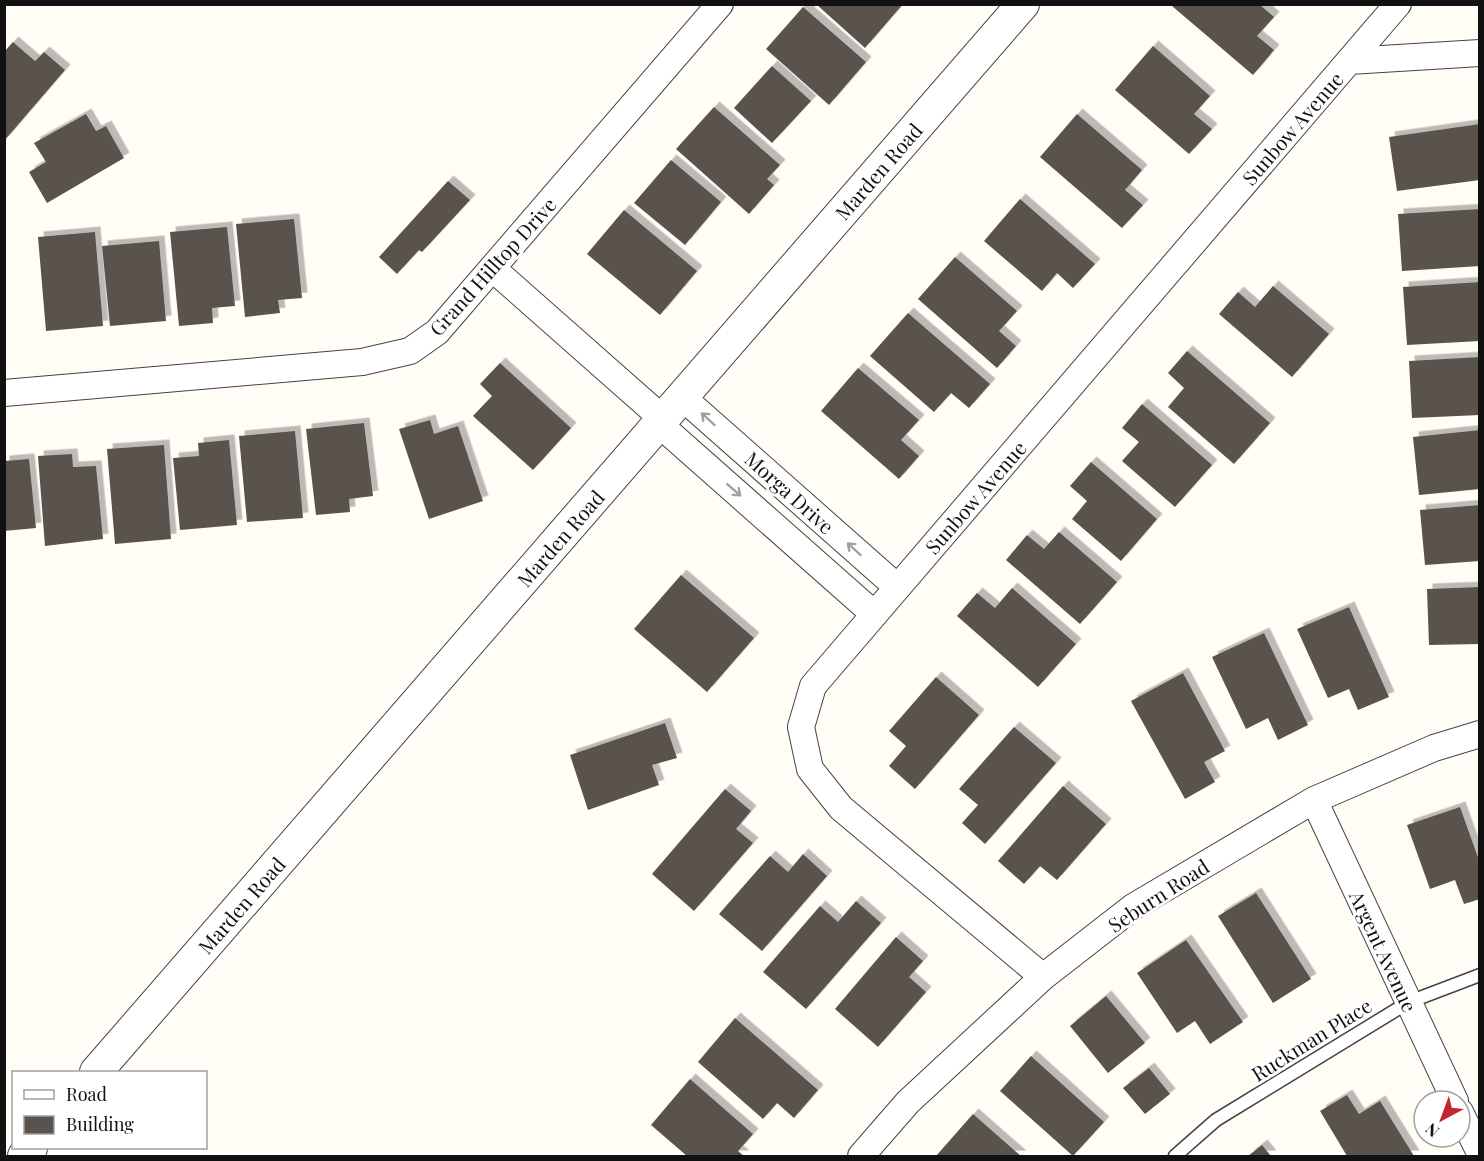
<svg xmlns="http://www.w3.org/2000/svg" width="1484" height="1161" font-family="'Playfair Display',serif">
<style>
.building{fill:#5a524d;filter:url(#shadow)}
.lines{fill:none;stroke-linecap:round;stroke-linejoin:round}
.service-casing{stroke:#444;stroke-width:15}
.minor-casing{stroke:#444;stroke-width:28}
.tertiary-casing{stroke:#444;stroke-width:34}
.service{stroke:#fff;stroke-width:12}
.minor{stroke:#fff;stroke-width:26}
.tertiary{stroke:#fff;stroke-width:32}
.oneway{stroke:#a0a0a0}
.labels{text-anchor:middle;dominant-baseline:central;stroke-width:6;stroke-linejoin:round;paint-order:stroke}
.street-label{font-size:20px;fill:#111;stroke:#fff}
</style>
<defs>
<filter id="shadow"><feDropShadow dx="5.5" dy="-5.5" stdDeviation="0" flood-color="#0004"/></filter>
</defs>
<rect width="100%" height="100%" fill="#fffdf5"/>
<path class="building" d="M 816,4 L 903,4 L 865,48 Z
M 1173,4 L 1259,4 L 1274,17 L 1257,36 L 1274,50 L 1253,75 L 1172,6 Z
M 803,7 L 866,62 L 829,105 L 766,49 Z
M 13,42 L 35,61 L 44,52 L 65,70 L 4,141 L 4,52 Z
M 1153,46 L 1210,96 L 1194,114 L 1212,129 L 1189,154 L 1115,90 Z
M 772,66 L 811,101 L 772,143 L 734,108 Z
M 714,107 L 780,165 L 767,179 L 774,185 L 749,214 L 676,149 Z
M 86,114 L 96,131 L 106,126 L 124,158 L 47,203 L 29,172 L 46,162 L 34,143 Z
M 1077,114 L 1142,170 L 1125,190 L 1143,205 L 1122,228 L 1040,157 Z
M 1480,124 L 1480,180 L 1397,191 L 1389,137 Z
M 671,160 L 721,202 L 685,245 L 634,203 Z
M 448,181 L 470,200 L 422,252 L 419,250 L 397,274 L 379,257 Z
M 1020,199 L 1095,264 L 1073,288 L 1057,273 L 1042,291 L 984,241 Z
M 1480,209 L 1480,266 L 1402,271 L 1398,214 Z
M 624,210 L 697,271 L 660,315 L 587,254 Z
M 294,219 L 302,298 L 278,300 L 280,313 L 245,317 L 236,224 Z
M 227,227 L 235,306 L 212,308 L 213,323 L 179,326 L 170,232 Z
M 95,232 L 103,326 L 46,331 L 38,237 Z
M 159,241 L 166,321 L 110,326 L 102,246 Z
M 955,257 L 1017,311 L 999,331 L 1016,346 L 997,368 L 918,299 Z
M 1480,282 L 1480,341 L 1407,345 L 1403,287 Z
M 1273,286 L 1329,334 L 1292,377 L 1219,314 L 1238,292 L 1255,307 Z
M 908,313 L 990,384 L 969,408 L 951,393 L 934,412 L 870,356 Z
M 1187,351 L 1270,423 L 1234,464 L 1168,407 L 1184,388 L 1168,373 Z
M 1480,357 L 1480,415 L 1412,418 L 1409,361 Z
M 500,363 L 571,428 L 533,470 L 473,416 L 492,396 L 480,384 Z
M 858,368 L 919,420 L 901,440 L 919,456 L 899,479 L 821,411 Z
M 1142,404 L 1212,465 L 1175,507 L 1122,461 L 1139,442 L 1122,428 Z
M 430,420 L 434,434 L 458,426 L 483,501 L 429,519 L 399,429 Z
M 364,423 L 373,496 L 349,499 L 350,512 L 316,515 L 306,429 Z
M 1480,430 L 1480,489 L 1419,495 L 1413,437 Z
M 295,431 L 303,518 L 247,522 L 239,436 Z
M 229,440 L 237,525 L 180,530 L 173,458 L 199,456 L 198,443 Z
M 164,445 L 171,539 L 115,544 L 107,449 Z
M 72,454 L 73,467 L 96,466 L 103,539 L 45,546 L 38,456 Z
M 29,459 L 36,528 L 4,531 L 4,461 Z
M 1091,462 L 1157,519 L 1121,561 L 1072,519 L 1087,501 L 1070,486 Z
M 1480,505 L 1480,561 L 1425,565 L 1420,510 Z
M 1059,532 L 1117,582 L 1080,624 L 1006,560 L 1027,535 L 1044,549 Z
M 681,575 L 754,638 L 707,692 L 634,629 Z
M 1480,587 L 1480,644 L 1429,645 L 1427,589 Z
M 1012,588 L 1076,644 L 1038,687 L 957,616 L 977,593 L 995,608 Z
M 1349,607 L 1389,697 L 1358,710 L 1349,689 L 1328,698 L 1297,629 Z
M 1264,633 L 1308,725 L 1278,740 L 1268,718 L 1246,729 L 1212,657 Z
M 1183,673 L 1225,751 L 1204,762 L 1215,782 L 1185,799 L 1131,701 Z
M 936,677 L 979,715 L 915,789 L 889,766 L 906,746 L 889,731 Z
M 665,723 L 677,758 L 652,765 L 659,785 L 588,810 L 570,755 Z
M 1014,727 L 1056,763 L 985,844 L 962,823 L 978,805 L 959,789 Z
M 1063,786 L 1106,824 L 1057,880 L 1040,866 L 1024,884 L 998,861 Z
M 725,789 L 751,811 L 736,829 L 753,843 L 694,911 L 652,874 Z
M 1460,807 L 1480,863 L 1480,899 L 1464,904 L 1455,880 L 1430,889 L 1407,825 Z
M 803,854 L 827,876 L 762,951 L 719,914 L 770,856 L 788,872 Z
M 1256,893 L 1311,979 L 1273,1003 L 1218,916 Z
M 856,901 L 881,923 L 806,1009 L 763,972 L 820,906 L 838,922 Z
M 896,937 L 923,961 L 909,977 L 926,992 L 878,1047 L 835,1009 Z
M 1186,940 L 1243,1022 L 1210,1044 L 1195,1021 L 1177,1033 L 1137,973 Z
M 1106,996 L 1145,1043 L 1108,1073 L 1070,1026 Z
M 735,1018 L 818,1090 L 794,1118 L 777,1103 L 763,1119 L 698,1062 Z
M 1031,1056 L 1104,1122 L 1073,1156 L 1000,1091 Z
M 1149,1068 L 1170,1094 L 1145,1114 L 1123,1088 Z
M 690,1079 L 753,1134 L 738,1151 L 744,1156 L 687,1156 L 651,1125 Z
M 1347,1095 L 1359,1114 L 1380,1101 L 1414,1156 L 1347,1156 L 1320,1111 Z
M 973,1114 L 1021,1156 L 936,1156 Z
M 1262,1145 L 1271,1156 L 1248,1156 Z"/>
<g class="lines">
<defs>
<path id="service" d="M 1175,1156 L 1216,1120 L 1409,1002 L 1480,975"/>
<path id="minor" d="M 1349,61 L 1480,53
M 492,268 L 663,419
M 4,393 L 362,362 L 410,351 L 437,332 L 720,4
M 682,397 L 897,587
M 659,424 L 874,614
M 1314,800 L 1455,1101
M 1043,977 L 841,808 L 810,769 L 801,727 L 813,686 L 1398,4
M 1460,1112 L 1480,1153
M 861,1156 L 908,1102 L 1043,977 L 1133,907 L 1314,800 L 1434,748 L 1480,734"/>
<path id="tertiary" d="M 96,1072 L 1023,4
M 24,1156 L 31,1148"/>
</defs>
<use href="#service" class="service-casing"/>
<use href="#minor" class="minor-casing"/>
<use href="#tertiary" class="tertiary-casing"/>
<use href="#service" class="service"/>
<use href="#minor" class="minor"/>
<use href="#tertiary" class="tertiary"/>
</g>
<defs><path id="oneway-shaft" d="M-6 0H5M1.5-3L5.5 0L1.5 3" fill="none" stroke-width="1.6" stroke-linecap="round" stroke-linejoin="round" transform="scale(1.5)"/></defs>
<g class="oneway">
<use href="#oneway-shaft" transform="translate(708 419) rotate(-138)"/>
<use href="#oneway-shaft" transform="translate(734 490) rotate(41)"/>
<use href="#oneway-shaft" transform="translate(854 549) rotate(-138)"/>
</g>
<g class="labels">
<g class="street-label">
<text transform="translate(1292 128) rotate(-49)">Sunbow Avenue</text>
<text transform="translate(878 171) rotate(-49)">Marden Road</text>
<text transform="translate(492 266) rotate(-48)">Grand Hilltop Drive</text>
<text transform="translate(790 492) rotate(42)">Morga Drive</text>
<text transform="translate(975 497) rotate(-49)">Sunbow Avenue</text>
<text transform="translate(560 538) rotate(-49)">Marden Road</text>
<text transform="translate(1158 895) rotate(-33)">Seburn Road</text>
<text transform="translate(241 905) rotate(-49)">Marden Road</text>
<text transform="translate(1384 951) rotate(65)">Argent Avenue</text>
<text transform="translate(1311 1039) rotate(-32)">Ruckman Place</text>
</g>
</g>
<rect width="1484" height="1161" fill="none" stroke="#111111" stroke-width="12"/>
<rect x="12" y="1071" width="195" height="78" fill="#ffffff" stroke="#a0a0a0" stroke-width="1.5"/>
<rect x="24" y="1090" width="30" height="9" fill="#ffffff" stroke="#a0a0a0" stroke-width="1.5"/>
<text x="66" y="1101" font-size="18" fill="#111111">Road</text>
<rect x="24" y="1116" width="30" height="18" fill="#5a524d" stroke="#a0a0a0" stroke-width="1.5"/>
<text x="66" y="1131" font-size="18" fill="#111111">Building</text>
<g transform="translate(1442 1119) rotate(221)"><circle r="28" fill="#ffffff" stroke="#a0a0a0" stroke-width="1.5"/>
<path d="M0-4.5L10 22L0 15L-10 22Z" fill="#c4262e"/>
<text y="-9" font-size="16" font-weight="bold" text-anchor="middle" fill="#111111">N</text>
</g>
</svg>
